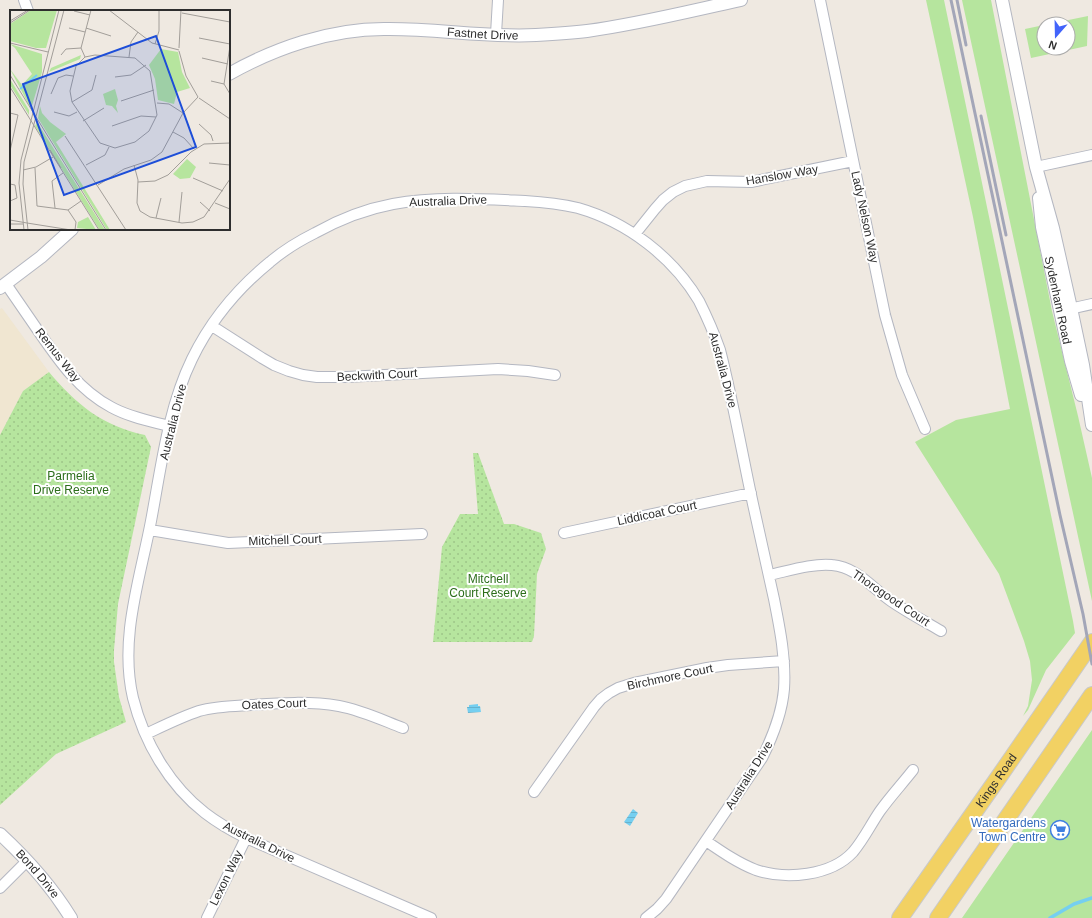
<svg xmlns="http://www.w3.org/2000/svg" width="1092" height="918" font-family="Helvetica,sans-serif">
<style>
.education{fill:#f0e6d1}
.grass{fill:#b6e59e}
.park{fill:url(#park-dots)}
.water{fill:url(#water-rules)}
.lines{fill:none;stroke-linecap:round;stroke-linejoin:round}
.stream{stroke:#75cff0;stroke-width:3.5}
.minor-casing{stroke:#b4b7c1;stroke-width:12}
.tertiary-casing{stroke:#b4b7c1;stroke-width:14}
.primary-casing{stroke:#c9c9c9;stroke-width:18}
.minor{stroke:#fff;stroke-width:10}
.tertiary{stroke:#fff;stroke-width:12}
.primary{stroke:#f2d163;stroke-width:16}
.rail{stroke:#a3a6b8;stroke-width:3}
.labels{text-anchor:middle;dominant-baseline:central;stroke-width:4;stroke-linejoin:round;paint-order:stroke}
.street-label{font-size:12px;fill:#2e2e2e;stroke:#fff}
.park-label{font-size:12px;fill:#2c6e1b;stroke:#fff}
.shop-label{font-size:12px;fill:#366cbe;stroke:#fff;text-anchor:end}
.inset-river{fill:none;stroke:#75cff0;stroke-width:2}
.inset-road{fill:none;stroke:#a29e99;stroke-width:1}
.view{fill:#1d4ed8;fill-opacity:0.15;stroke:#1d4ed8;stroke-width:2}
.inset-edge{fill:none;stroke:#2e2e2e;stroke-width:2}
</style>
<defs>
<pattern id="park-dots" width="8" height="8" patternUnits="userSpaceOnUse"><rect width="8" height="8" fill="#b6e59e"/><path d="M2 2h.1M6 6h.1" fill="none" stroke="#9dc588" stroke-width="1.8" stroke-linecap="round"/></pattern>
<pattern id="water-rules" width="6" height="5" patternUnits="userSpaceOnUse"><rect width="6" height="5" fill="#75cff0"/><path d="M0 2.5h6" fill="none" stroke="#66b2ce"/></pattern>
</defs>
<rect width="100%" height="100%" fill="#efe9e1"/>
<path class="education" d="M 2,308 L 49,372 L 23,391 L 0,435 L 0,309 Z"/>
<path class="grass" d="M 926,0 L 944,0 L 1073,621 L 1075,633 L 1046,670 L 1028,710 L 1023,716 L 1028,706 L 1032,680 L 1030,661 L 1024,641 L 999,574 L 915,442 L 956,420 L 1010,409 L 973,217 Z
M 962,0 L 991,0 L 1052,311 L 1078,416 L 1092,478 L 1092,601 Z
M 1088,16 L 1087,46 L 1031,58 L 1025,29 L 1044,25 L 1044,48 L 1068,48 L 1068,24 L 1049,24 Z
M 1092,730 L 1092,918 L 962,918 Z"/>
<path class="park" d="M 49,372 C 76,404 102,426 145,435 L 151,447 L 118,604 L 114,650 L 114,662 L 119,697 L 126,722 L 56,754 L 0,805 L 0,435 L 23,391 Z
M 473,453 L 478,453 L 504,524 L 514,524 L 541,533 L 546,549 L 537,574 L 534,636 L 532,642 L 433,642 L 442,547 L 460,514 L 478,514 Z"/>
<path class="water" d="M 478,704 L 478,706 L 480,706 L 481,712 L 468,713 L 467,707 L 469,707 L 469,705 Z
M 633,809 L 638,813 L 630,826 L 624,822 Z"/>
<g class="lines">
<path class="stream" d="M 1050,918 L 1074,904 L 1092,898"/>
<defs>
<path id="minor" d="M 24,0 L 28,11
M 820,0 L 885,315 L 902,375 L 925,429
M 496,34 L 498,0
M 1036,167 L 1092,155
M 635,234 L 655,209 L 663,200 L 673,192 L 685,186 L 707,181 L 751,182 L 853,161
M 6,284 C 17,300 28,316 39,332 C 59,361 79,390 111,407 C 129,417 150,421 169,426
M 1065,310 L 1092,304
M 212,326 L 262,358 L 274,365 L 289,371 L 303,375 L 317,377 L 347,377 L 498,369 L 528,371 L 555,375
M 150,530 L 228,543 L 422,534
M 564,533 L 751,493
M 769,575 C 788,571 813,563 832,565 C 857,567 872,588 891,601 C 907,612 924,621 941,631
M 146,734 C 163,726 181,717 199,711 C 216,706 234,706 251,705 C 280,703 310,701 339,706 C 361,710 382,720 403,728
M 534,792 L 594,707 L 601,699 L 609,693 L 618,688 L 634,683 L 707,668 L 728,665 L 784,661
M 706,841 C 722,852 738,863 756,870 C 786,880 831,876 853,852 C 864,839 871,824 880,811 C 890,797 902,784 913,770
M 0,888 L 27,861
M 207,918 L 246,838
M 431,918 L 246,838 C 232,831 218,823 205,813 C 169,785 144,742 133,698 C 119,639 140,579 151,521 C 161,468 168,408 192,359 C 210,322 238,288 270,262 C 284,250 299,241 315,233 C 340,219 366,209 393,204 C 437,196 481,199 525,201 C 542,202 561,204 578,208 C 627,222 673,257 699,301 C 707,317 714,333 720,350 C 733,401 742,453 753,504 C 760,536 767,568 774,599 C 780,629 786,659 784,689 C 782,714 773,736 762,758 L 666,899 L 657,909 L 646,918"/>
<g id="tertiary">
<path d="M 1002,0 L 1036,167 L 1053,228 L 1071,308 L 1083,365 L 1092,425"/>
<path id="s1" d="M 229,74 C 275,48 330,29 384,29 C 435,28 485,38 536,35 C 553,34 570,33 587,31 C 639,24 690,11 741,0"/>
<path id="s2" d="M 1039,198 L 1042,227 L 1071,361 L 1081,395"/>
<path d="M 0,288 L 41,257 L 72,229"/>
<path id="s3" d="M 0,834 C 27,859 52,887 71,918"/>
</g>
<g id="primary">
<path id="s4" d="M 900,918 L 996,781 L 1092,642"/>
<path d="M 938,918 L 1092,695"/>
</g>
</defs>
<use href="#minor" class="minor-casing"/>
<use href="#tertiary" class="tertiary-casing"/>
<use href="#primary" class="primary-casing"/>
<use href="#minor" class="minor"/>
<use href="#tertiary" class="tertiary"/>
<use href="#primary" class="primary"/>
<path class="rail" d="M 951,0 L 1060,515 L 1083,614 L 1092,664
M 957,0 L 966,45
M 981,116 L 1006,235"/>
</g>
<defs>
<symbol id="supermarket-ring" viewBox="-11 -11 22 22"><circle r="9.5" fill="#fff" stroke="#3f7fe0" stroke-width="1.5"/><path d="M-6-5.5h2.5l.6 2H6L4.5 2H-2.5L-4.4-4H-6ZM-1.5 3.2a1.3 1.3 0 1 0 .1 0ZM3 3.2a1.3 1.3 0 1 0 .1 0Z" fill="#3f7fe0"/></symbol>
</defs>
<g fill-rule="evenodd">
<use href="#supermarket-ring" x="1049" y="819" width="22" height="22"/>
</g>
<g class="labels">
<g class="street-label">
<text stroke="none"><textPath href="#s1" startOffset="262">Fastnet Drive</textPath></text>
<text transform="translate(782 175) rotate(-10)">Hanslow Way</text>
<text transform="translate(448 201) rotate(-2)">Australia Drive</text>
<text transform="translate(865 217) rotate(78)">Lady Nelson Way</text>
<text stroke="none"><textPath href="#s2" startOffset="104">Sydenham Road</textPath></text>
<text transform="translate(58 355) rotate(52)">Remus Way</text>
<text transform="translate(723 370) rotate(75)">Australia Drive</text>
<text transform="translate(377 375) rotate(-3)">Beckwith Court</text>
<text transform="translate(173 422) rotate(-76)">Australia Drive</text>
<text transform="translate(657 513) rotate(-12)">Liddicoat Court</text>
<text transform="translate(285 540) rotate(-2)">Mitchell Court</text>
<text transform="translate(891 598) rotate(34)">Thorogood Court</text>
<text transform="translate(670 677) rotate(-12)">Birchmore Court</text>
<text transform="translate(274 704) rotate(-2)">Oates Court</text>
<text transform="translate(749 775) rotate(-58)">Australia Drive</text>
<text stroke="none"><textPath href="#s4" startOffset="168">Kings Road</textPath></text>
<text transform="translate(259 842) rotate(26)">Australia Drive</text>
<text stroke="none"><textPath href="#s3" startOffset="55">Bond Drive</textPath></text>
<text transform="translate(226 878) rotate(-64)">Lexon Way</text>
</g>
<g class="park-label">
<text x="71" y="476">Parmelia<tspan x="71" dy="14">Drive Reserve</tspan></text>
<text x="488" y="579">Mitchell<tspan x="488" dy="14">Court Reserve</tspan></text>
</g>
<g class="shop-label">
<text x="1046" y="823">Watergardens<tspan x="1046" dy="14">Town Centre</tspan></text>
</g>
</g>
<g transform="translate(10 10)">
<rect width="220" height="220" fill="#efe9e1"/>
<path d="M 21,0 L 47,0 L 36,38 L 26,38 L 0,31 L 0,14 ZM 0,34 L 32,44 L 32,62 L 21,99 L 0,59 L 12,75 L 22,64 L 5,38 ZM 71,45 L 70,49 L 39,62 L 41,58 ZM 0,69 L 19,100 L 19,105 L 0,75 ZM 30,96 L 32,103 L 40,112 L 56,124 L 46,132 L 100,220 L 97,220 L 28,108 ZM 27,112 L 95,220 L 89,219 L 25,116 Z" fill="#b6e59e"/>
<path d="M 151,39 L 168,42 L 172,62 L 180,78 L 167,82 L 164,94 L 148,90 L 145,69 L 139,55 ZM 105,79 L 108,90 L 106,96 L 108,103 L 102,96 L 96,95 L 93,84 ZM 177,149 L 186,157 L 180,168 L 170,169 L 163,164 ZM 78,207 L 86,220 L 67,218 L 68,212 Z" fill="#b6e59e"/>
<path class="inset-river" d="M 10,79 L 27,65"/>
<path class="inset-road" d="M 99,0 L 142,33 L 169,40M 64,1 L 80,5M 172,3 L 220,12M 0,11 L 18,0M 0,13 L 20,0M 59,18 L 75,22M 76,18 L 101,26M 189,28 L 220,34M 0,33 L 38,42M 145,34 L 149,21 L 149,0M 220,36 L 214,74 L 220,84M 169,38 L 171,0M 169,41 L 176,66 L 188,87M 51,45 L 56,39 L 71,38M 85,45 L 125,48 L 140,61 L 147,105 L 139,121 L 125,132 L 105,138 L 90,133 L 62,92 L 60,81 L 66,56 L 75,47 ZM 75,47 L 71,38 L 81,0M 119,47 L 121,32 L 128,22M 192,48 L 218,54M 0,65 L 96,220M 105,67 L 121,65 L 136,55M 201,71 L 214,74M 0,77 L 89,220M 41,84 L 48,68 L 56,65 L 63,66M 189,88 L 220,109M 111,91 L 144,80M 62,92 L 82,80 L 86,65M 147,93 L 159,94 L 173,103M 44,102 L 59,106 L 67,102M 0,103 L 8,105 L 0,141M 73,111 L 94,98M 189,114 L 201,125 L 203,131M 102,116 L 131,106 L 146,107M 163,122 L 174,128 L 184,139M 55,126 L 116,220M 40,140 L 51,158M 199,153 L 220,155M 76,155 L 95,145 L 99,137M 124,155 L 128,170 L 127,193 L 130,201 L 140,207 L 172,213 L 183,212 L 194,207 L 220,169M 25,158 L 27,196 L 58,200 L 66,212 L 65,220M 13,160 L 26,157 L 43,147M 183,168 L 213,181M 128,172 L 145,171 L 158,165 L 181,142 L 194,134 L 220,133M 0,174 L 5,175 L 7,188 L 0,191M 88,175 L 114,159 L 141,150 L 152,142 L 173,103 L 188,87M 190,192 L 200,201M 205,193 L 220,199M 45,198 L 42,171 L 53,163M 58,200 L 71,191M 146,208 L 151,188M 0,210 L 17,213M 169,212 L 172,182M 17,213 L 61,220M 0,214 L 13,214M 14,220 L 9,173 L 11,150 L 49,0M 18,220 L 13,174 L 14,152 L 54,0"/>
<path class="view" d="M 146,26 L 186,137 L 54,185 L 13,74 Z"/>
<rect width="220" height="220" class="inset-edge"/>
</g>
<g transform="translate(1056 36) rotate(200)"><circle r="19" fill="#ffffff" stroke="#ababab"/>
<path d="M0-3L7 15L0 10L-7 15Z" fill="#4264fb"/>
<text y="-6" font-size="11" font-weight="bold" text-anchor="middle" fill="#2e2e2e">N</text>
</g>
</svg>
